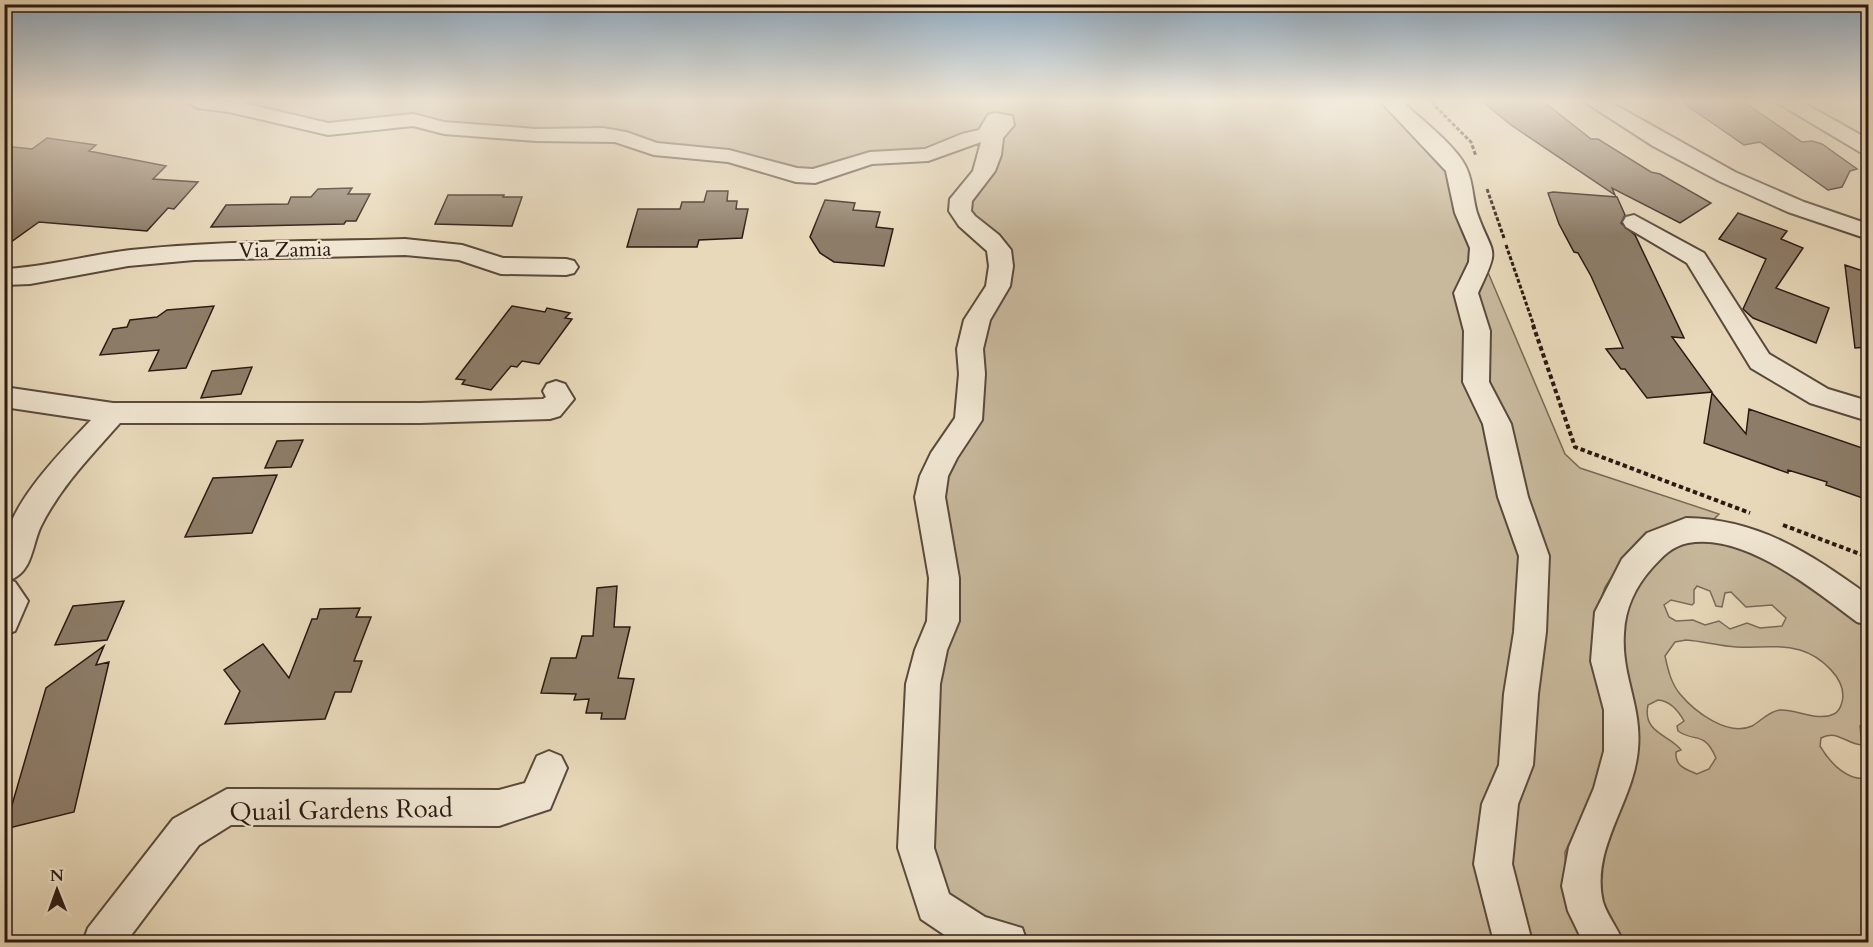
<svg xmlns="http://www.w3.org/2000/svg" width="1873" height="947" font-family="Cardo,serif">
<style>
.green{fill:#c8b99d;stroke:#7a6a58;stroke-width:1.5;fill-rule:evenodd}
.building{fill:#8d7d69;stroke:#2b1a12;stroke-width:1.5}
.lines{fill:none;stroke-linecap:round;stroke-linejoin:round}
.minor-casing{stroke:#5a4a3c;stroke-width:4}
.path-far1{stroke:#2b1a12;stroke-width:3;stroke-dasharray:4 2;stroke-linecap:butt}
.path{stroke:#2b1a12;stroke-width:4;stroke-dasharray:4.5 3;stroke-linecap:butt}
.minor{fill:#f0e6d2;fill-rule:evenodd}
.labels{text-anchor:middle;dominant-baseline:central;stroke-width:4.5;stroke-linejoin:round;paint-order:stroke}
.street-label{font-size:21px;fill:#2b1a12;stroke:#f0e6d2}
.near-street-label{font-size:26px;fill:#2b1a12;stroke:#f0e6d2}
</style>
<rect width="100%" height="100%" fill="#e8d9ba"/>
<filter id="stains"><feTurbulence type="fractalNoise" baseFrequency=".00333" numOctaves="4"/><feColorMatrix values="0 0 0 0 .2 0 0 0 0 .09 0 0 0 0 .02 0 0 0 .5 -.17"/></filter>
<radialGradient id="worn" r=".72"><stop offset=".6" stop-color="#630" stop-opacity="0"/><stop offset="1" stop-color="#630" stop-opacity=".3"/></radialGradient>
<path class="green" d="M 232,102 L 1385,102 L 1444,159 L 1475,255 L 1462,284 L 1525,545 L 1487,886 L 1505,942 L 1028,942 L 956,909 L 929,867 L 939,508 L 978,345 L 1006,278 L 966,208 L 1012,120 L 935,149 L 819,173 L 786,166 L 558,133 L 459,127 L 427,119 L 333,126 Z
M 1487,270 L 1565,454 L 1580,468 L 1719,514 L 1710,523 L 1624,558 L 1605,587 L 1595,616 L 1606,696 L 1607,767 L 1565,852 L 1566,885 L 1592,942 L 1523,942 L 1506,873 L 1545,590 L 1490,386 L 1484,325 L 1476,295 Z
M 1699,536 L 1763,550 L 1868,622 L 1868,719 L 1860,726 L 1862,745 C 1846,744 1837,729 1821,738 L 1820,746 C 1830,763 1848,782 1868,778 L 1868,942 L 1614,942 L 1604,923 L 1591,867 L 1616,651 L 1633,584 L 1662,550 ZM 1697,586 L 1710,591 L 1716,606 L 1722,607 L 1725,593 L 1731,592 L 1746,607 L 1772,605 L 1786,618 L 1782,626 L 1760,628 L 1747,623 L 1730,629 L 1719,621 L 1705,625 L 1693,620 L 1676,621 L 1669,617 L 1664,605 L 1671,600 L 1692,605 L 1694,603 L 1694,590 ZM 1686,640 C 1703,641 1719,646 1736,647 C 1757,648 1778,644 1800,650 C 1820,656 1848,679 1842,702 C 1841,706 1838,712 1834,714 C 1818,722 1796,709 1780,710 C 1769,711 1761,721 1752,726 C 1728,737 1695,712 1680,694 C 1671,683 1668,670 1665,656 L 1675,642 ZM 1658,700 C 1670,701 1678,710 1684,721 L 1677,726 L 1678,731 C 1695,743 1704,730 1716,758 L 1709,769 L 1697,774 C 1686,769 1675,767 1676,752 L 1681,750 C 1670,735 1642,733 1648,705 Z"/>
<path class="building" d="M 1483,102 L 1544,102 L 1591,139 L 1598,139 L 1651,172 L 1660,174 L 1711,203 L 1680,223 L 1612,188 L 1615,195 L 1511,125 Z
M 1682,102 L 1744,102 L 1802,142 L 1812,141 L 1822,144 L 1857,169 L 1850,171 L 1842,187 L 1828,190 L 1760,142 L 1744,145 Z
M 47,138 L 96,145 L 89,151 L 166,166 L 153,179 L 198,182 L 174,209 L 168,208 L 147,231 L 39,222 L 4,247 L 4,146 L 32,149 Z
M 352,188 L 348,194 L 370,194 L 356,221 L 346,221 L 344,224 L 211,227 L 226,205 L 288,204 L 291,197 L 311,197 L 318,189 Z
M 707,191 L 728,191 L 727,201 L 737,201 L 736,209 L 748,209 L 742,238 L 699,240 L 697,247 L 627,247 L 638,209 L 680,209 L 682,202 L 704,202 Z
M 1553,192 L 1617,197 L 1625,215 L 1621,223 L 1635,235 L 1684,338 L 1672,337 L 1712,392 L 1647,398 L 1625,369 L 1621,369 L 1606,349 L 1623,348 L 1591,276 L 1578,253 L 1574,252 L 1559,224 L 1548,193 Z
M 448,195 L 504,195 L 503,197 L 522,197 L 512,226 L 435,224 Z
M 825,200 L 855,203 L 853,210 L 880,212 L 876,227 L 893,229 L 884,266 L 834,262 L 820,253 L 810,237 Z
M 1738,213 L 1787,231 L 1781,239 L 1803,248 L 1776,288 L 1829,308 L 1816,343 L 1753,318 L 1743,309 L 1766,259 L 1719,239 Z
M 1845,265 L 1869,273 L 1869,347 L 1855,348 Z
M 214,306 L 186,368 L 149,371 L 159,350 L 100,355 L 113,329 L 127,327 L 130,320 L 157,317 L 167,310 Z
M 512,306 L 545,312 L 547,308 L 570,313 L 565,318 L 572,319 L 539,364 L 522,361 L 517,367 L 511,366 L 491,390 L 462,384 L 465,380 L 456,379 Z
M 252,367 L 241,394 L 201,398 L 212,371 Z
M 1712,393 L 1746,434 L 1749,409 L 1868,450 L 1868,500 L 1826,485 L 1827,482 L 1788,470 L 1788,473 L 1704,443 Z
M 303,440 L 291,467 L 265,468 L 277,441 Z
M 277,475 L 252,533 L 185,537 L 213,478 Z
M 617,586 L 614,627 L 630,627 L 618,678 L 634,679 L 625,719 L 601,719 L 602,713 L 586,713 L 589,699 L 574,700 L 576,694 L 541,693 L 551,658 L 576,658 L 582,636 L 593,636 L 597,588 Z
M 124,601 L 107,640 L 55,645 L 73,606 Z
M 360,608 L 356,617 L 371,617 L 354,661 L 362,661 L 351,692 L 335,692 L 325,719 L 225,724 L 240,691 L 224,670 L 263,644 L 289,678 L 312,619 L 317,619 L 320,609 Z
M 104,646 L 96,665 L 109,662 L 74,812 L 5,829 L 46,688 Z"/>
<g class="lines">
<defs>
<path id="minor" d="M 187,102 L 239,102 L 328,123 L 413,114 L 444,122 L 536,129 L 603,128 L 626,132 L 657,143 L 729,150 L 797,168 L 813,169 L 870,152 L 925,149 L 962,134 L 979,130 L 988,115 L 995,113 L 1012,116 L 1014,125 L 1003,138 L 1001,155 L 995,171 L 972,201 L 971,211 L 975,216 L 999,235 L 1011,250 L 1013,266 L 1010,286 L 990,320 L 983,349 L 985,374 L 982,420 L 957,458 L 948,476 L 945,497 L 959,578 L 959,621 L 947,650 L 940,684 L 934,848 L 949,894 L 985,917 L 1022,928 L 1027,942 L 955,942 L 921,919 L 898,848 L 906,684 L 915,650 L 927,621 L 929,578 L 915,497 L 920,476 L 931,453 L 955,418 L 959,374 L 957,349 L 964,320 L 986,286 L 989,266 L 987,251 L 959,226 L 949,211 L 950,199 L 973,171 L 981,142 L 928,161 L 872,164 L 815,183 L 796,182 L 728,162 L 654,155 L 615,142 L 536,141 L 444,134 L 413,126 L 328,135 L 229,112 L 197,108 Z
M 1381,102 L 1403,102 C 1421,120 1461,149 1468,172 C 1473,185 1473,200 1477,213 C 1493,258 1501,244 1478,293 L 1490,331 L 1489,382 L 1511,424 L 1528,497 L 1549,556 L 1546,632 L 1538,694 L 1533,765 L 1518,804 L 1512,864 L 1532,942 L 1494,942 L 1474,864 L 1482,804 L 1499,765 L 1504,694 L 1514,632 L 1519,556 L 1498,497 L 1483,424 L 1463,382 L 1464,331 L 1454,293 L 1469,262 L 1470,248 L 1455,213 L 1446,171 Z
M 1585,102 L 1610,102 L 1735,172 L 1804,202 L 1868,224 L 1868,239 L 1788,212 L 1719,181 L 1653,146 Z
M 1776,102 L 1802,102 L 1868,139 L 1868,153 L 1860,152 Z
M 1634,215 L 1704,253 L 1769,354 L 1828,389 L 1868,401 L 1868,421 L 1810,403 L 1751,368 L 1687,263 L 1626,227 L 1623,222 L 1626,217 Z
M 405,239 L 462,245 L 503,258 L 566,259 L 574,261 L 578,267 L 574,273 L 566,275 L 501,274 L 459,260 L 405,255 L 194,260 L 128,266 L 30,284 L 4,285 L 4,269 C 47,267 88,255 131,250 C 222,240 314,242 405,239 Z
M 556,381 L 565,384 L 574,399 L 560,416 L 550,419 L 420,423 L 120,423 C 91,456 61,486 41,526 C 32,544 33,572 10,580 L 15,582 L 28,601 L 15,631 L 4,635 C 4,606 2,576 4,547 C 9,503 62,451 91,420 L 4,407 L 4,387 L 113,403 L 420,403 L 543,399 L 546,397 L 543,391 L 547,384 Z
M 1686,518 C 1759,519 1811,554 1868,595 L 1868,625 L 1857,622 C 1814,590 1744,532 1688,543 C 1672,546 1662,557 1652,568 C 1635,587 1625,609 1624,633 C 1621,676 1642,706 1638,749 C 1634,802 1590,848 1603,902 C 1607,915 1618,929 1623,942 L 1583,942 L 1568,911 L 1562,886 L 1569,847 L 1594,788 L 1604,751 L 1604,710 L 1591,661 L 1595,612 L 1622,559 L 1647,533 Z
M 549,751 L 561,756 L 567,768 L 550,809 L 499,826 L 231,825 L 199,845 L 126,942 L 83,942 L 88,928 L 173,819 L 227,789 L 499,790 L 525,783 L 537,756 Z"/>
</defs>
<use href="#minor" class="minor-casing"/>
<path class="path-far1" d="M 1431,102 L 1471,142 L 1476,156
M 1487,189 L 1504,238
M 1506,245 L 1534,326"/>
<path class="path" d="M 1533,325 L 1575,447 L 1750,513
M 1783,525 L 1868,557"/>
<use href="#minor" class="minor"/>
</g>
<linearGradient id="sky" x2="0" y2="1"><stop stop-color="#8ea9bf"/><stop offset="0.43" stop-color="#f5eee0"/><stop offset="1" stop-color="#f5eee0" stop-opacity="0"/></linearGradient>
<rect width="1873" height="235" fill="url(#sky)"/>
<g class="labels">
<g class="street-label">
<text transform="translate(285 250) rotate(-1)">Via Zamia</text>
</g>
<g class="near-street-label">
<text transform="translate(341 810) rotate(-1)">Quail Gardens Road</text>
</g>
</g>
<rect width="1873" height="947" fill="none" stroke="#e8d9ba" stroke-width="24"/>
<rect x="6" y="6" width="1861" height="935" fill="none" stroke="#2b1a12" stroke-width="3"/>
<rect x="12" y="12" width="1849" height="923" fill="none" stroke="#2b1a12" stroke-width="1.5"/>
<g transform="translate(57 890) rotate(359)" stroke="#f0e6d2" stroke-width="4.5" paint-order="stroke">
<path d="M0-4.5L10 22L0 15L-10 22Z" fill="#2b1a12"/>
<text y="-9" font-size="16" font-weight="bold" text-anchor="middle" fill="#2b1a12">N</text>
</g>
<rect width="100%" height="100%" filter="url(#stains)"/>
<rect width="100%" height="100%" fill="url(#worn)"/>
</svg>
